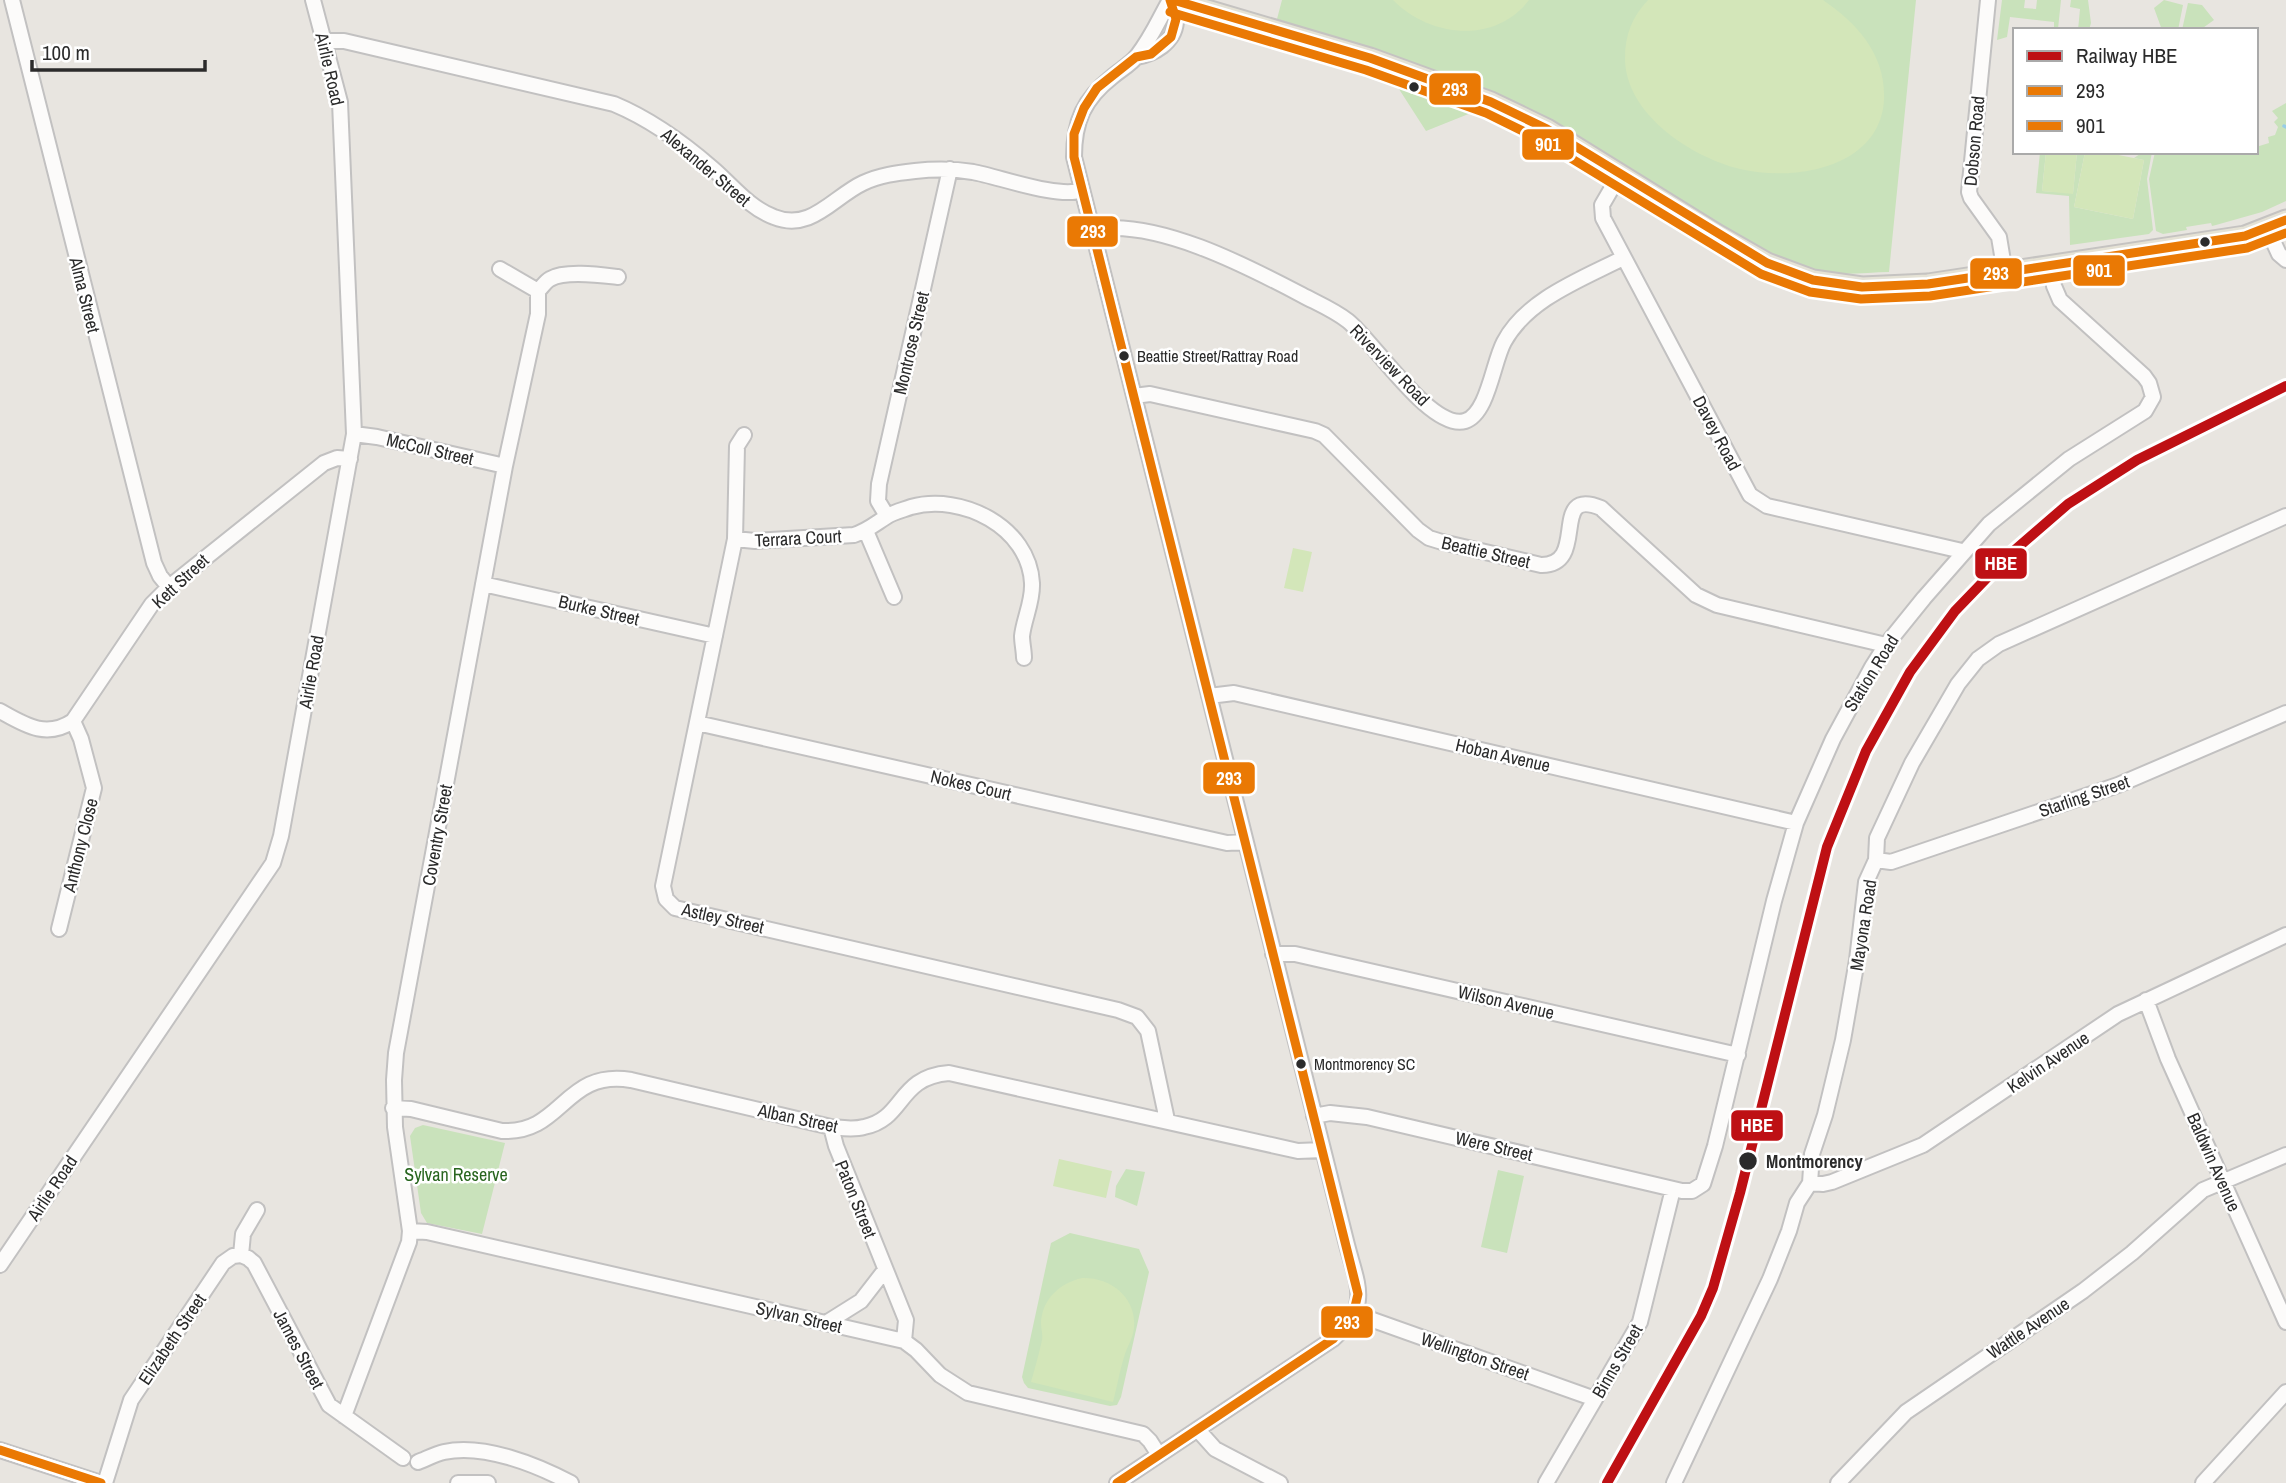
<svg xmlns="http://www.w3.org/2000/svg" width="2286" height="1483" font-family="'Archivo Narrow',sans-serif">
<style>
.green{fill:#c9e2bb}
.pitch{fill:#d3e6b9}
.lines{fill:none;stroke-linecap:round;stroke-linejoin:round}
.stream{stroke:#98cde6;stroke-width:3.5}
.minor-casing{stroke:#c2c1c1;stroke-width:18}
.major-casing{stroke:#c5c3c1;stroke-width:23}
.minor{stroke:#fcfbfa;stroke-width:14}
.major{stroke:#e5e2d5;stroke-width:19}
.bus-1-casing{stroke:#fff;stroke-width:14}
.bus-2-casing{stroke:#fff;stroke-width:14}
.bus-1{stroke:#ea7904;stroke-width:9}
.bus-2{stroke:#ea7904;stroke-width:9}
.rail-1-casing{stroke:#fff;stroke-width:16}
.rail-1{stroke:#be1014;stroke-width:10}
.bus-dot{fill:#2b2b2b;stroke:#fff;stroke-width:2.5}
.labels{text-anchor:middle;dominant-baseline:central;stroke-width:5;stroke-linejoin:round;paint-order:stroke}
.bus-label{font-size:16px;fill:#2b2b2b;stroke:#fff;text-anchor:start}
.street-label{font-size:18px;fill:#2b2b2b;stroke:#fff}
.stop-label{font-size:18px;font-weight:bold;fill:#2b2b2b;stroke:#fff;text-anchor:start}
.park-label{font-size:18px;fill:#28651e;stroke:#fff}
.line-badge{stroke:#fff;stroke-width:2.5}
.badge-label{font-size:19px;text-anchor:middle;font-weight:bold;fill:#fff}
</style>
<rect width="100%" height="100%" fill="#e8e5e0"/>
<path class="green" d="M 1282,0 L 1916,0 L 1889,272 C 1869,272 1844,276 1825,272 C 1727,250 1651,176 1565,129 C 1472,79 1376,51 1277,19 Z
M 2002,0 L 2025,0 L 2024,8 L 2036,9 L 2037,0 L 2061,0 L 2058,29 L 2054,30 L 2054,22 L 2010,17 L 2007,37 L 1997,40 Z
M 2071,0 L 2088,0 L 2091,23 L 2089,30 L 2078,30 L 2080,9 L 2070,7 Z
M 2164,0 L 2183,5 L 2178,30 L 2162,30 L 2154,8 Z
M 2188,3 L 2202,5 L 2214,20 L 2200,30 L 2182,30 Z
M 1397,86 L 1471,113 L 1426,131 Z
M 2286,103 L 2286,201 L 2262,212 L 2216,225 L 2212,226 L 2211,223 L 2186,227 L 2187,230 L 2163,234 L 2156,231 L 2149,179 L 2155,152 L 2256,152 L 2256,147 L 2269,143 L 2268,137 L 2275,135 L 2278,127 L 2274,122 L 2278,118 L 2272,111 Z
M 2040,152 L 2046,152 L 2042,191 L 2073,193 L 2077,152 L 2085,152 L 2074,207 L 2133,219 L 2144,160 L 2134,158 L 2143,152 L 2152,152 L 2147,179 L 2153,230 L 2149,234 L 2070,245 L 2069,196 L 2036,193 Z
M 423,1125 L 505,1143 L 482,1234 L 427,1223 L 421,1213 L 410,1136 L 415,1128 Z
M 1126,1169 L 1145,1172 L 1137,1206 L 1115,1197 L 1116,1186 Z
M 1498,1170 L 1524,1176 L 1507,1253 L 1481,1247 Z
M 1070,1233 L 1139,1249 L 1149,1272 L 1121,1397 L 1117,1405 L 1110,1406 L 1028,1388 L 1024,1383 L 1022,1377 L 1051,1243 Z"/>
<path class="pitch" d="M 1393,0 L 1529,0 C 1495,45 1429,37 1393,0 Z
M 1648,0 L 1823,0 C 1858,24 1886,55 1884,100 C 1880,168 1794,182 1740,169 C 1691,157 1625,114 1625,58 C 1625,35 1632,17 1648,0 Z
M 2046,152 L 2077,152 L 2073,194 L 2042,191 Z
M 2085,152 L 2103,152 L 2144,160 L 2133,219 L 2074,207 Z
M 1293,548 L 1312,552 L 1303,592 L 1284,588 Z
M 1059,1159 L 1112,1171 L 1106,1198 L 1053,1186 Z
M 1082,1278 C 1111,1277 1137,1298 1134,1328 C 1133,1338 1128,1345 1125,1354 C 1120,1369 1117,1387 1113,1402 L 1031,1382 C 1035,1368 1039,1354 1042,1340 C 1043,1334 1041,1329 1041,1323 C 1042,1299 1060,1283 1082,1278 Z"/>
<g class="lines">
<path class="stream" d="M 2284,126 L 2286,127"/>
<defs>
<path id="minor" d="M 12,0 L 154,563 L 160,576 L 169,587
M 1988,0 L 1969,192 L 1971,198 L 1999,237 L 2005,273
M 324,41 L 344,41 L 614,104 C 650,119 682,142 712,168 C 731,184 749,208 774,217 C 811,232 833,197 863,183 C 880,175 897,173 915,171 C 934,169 954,169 973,172 C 1000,177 1059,199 1082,190
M 1136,57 C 1154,54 1174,43 1176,22 C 1177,15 1172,7 1170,0
M 1620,174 L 1602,205 L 1603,218 L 1750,495 L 1767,506 L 1962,551
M 2267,228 L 2279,254 L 2286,260
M 1093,230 C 1155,218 1247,266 1302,295 C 1317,303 1334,310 1348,321 C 1374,342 1431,431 1465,421 C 1488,414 1493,362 1504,342 C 1527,299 1582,279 1623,258
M 538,291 C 542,287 546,281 550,279 C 565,270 601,275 618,277
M 1134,396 L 1150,394 L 1315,431 L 1324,435 L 1418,530 L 1429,538 L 1442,542 L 1541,565 C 1590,566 1548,486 1601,508 L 1696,595 L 1717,605 L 1886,645
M 354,434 L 377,437 L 505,466
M 744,435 L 737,446 L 735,539 L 663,886 L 666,899 L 675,908 L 1118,1010 L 1137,1017 L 1148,1031 L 1167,1120
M 887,516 L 878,501 L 879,484 L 950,169
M 866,531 L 894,597
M 735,539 L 755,541 L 854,535 C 867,531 875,524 886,517 C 893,512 903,510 911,507 C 962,493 1029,527 1032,583 C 1033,602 1024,618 1022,636 C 1022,643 1024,651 1024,658
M 483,584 L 715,636
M 1209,696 L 1234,693 L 1796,823
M 0,711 C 25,725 46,739 73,721 L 152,604 L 169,587 L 324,463 L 337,458 L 350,459
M 697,723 L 1227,843 L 1245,842
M 1876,860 L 1891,862 L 2118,785 L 2286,713
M 59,929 L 94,788 L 81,739 L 73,721
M 1273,954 L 1295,954 L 1738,1055
M 2146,1000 L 2168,1059 L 2286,1322
M 393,1108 L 411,1109 L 502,1131 C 563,1134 564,1069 631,1080 L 831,1127 C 842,1128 853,1130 864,1127 C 905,1119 897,1077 949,1073 L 1298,1151 L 1323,1150
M 1314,1116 L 1330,1113 L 1367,1117 L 1682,1191 L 1692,1191 L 1703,1184 L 1715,1146 L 1774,901 L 1796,823 L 1833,739 L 1872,667 L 1886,645 L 1924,598 L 1989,524 L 2069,459 L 2145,411 L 2153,397 L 2149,383 L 2144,376 L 2060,300 L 2054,286 L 2051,266
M 831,1127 L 836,1146 L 906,1320 L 904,1341
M 1810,1183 L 1823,1184 L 1832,1182 L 1923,1145 L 2118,1014 L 2286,935
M 410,1231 L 427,1232 L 904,1341 L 916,1350 L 940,1375 L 968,1393 L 1143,1434 L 1150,1441 L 1159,1455
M 241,1255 L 248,1258 L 254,1263 L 329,1405 L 403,1458
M 241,1255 L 243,1234 L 257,1210
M 0,1265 L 273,863 L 281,836 L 354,434 L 340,102 L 313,0
M 1356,1314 L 1595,1399
M 826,1323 L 861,1301 L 885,1270
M 344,1416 L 409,1242 L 410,1231 L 395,1127 L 394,1080 L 396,1053 L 505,466 L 538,314 L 538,291 L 500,269
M 1198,1430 L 1215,1449 L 1280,1483
M 0,1450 L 101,1483
M 418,1462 C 426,1459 435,1454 444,1452 C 483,1443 537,1465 571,1483
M 105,1483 L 131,1400 L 223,1263 L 233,1256 L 241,1255
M 458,1483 L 488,1483
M 1117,1483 L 1333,1339 C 1372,1304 1357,1286 1346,1241 L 1074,157 C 1074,121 1084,99 1112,77 C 1120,70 1131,64 1137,56 C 1152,37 1158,21 1170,0
M 1546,1483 L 1640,1322 L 1673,1189
M 1674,1483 L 1770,1279 L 1789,1231 L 1797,1203 L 1810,1183 L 1812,1154 L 1825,1115 L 1843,1040 L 1857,960 L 1866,882 L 1876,860 L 1877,838 L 1912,763 L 1958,684 L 1978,659 L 1999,644 L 2286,516
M 1838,1483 L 1906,1412 L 2083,1291 L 2132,1253 L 2203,1190 L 2286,1155
M 2203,1483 L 2286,1392"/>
<path id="major" d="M 1173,0 L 1370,58 L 1491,102 L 1547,129 L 1718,235 L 1767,263 L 1813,280 L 1862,287 L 1928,284 L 2245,236 L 2286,220"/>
</defs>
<use href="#minor" class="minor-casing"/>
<use href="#major" class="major-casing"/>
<use href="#minor" class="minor"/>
<use href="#major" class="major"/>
<defs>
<path id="bus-1" d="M 1173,0 L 1370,58 L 1491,102 L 1547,129 L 1767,263 L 1813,280 L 1862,287 L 1928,284 L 2245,236 L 2286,220
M 0,1450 L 101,1483
M 1117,1483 L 1333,1339 L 1353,1315 L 1358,1294 L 1074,157 L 1074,134 L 1084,108 L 1097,88 L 1136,57 L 1151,54 L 1171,37 L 1176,19 L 1170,0"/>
<path id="bus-2" d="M 1170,12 L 1366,70 L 1486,113 L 1541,140 L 1761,274 L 1810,292 L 1861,299 L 1930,296 L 2247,248 L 2286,233"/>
</defs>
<use href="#bus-1" class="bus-1-casing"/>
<use href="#bus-2" class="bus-2-casing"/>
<use href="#bus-1" class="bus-1"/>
<use href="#bus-2" class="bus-2"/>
<defs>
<path id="rail-1" d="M 1607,1483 L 1701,1316 L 1713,1288 L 1740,1193 L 1827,847 L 1866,751 L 1910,672 L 1955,611 L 2009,555 L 2068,504 L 2137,460 L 2286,386"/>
</defs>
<use href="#rail-1" class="rail-1-casing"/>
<use href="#rail-1" class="rail-1"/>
</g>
<g class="bus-dot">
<circle cx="1414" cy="87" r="6"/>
<circle cx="2205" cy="242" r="6"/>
<circle cx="1124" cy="356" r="6"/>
<circle cx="1301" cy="1064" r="6"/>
<circle cx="1748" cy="1161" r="10"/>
</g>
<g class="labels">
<g class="bus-label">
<text x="1137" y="356">Beattie Street/Rattray Road</text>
<text x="1314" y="1064">Montmorency SC</text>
</g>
<g class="street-label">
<text transform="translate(330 69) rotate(77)">Airlie Road</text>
<text transform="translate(1974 141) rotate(-85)">Dobson Road</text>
<text transform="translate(706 167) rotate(40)">Alexander Street</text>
<text transform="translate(85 295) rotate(76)">Alma Street</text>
<text transform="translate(911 343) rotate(-77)">Montrose Street</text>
<text transform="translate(1390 365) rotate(46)">Riverview Road</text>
<text transform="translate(1717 433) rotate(62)">Davey Road</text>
<text transform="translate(430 449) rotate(13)">McColl Street</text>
<text transform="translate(798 538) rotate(-3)">Terrara Court</text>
<text transform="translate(1486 552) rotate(13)">Beattie Street</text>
<text transform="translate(180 581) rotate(-43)">Kett Street</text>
<text transform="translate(599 610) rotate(13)">Burke Street</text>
<text transform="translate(311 672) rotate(-80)">Airlie Road</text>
<text transform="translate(1871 673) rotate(-58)">Station Road</text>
<text transform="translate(1503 755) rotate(13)">Hoban Avenue</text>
<text transform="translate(971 785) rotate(13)">Nokes Court</text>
<text transform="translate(2084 796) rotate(-19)">Starling Street</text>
<text transform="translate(437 835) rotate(-80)">Coventry Street</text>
<text transform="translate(80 845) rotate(-76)">Anthony Close</text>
<text transform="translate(723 918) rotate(13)">Astley Street</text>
<text transform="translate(1863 925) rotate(-81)">Mayona Road</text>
<text transform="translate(1506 1002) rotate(13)">Wilson Avenue</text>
<text transform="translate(2048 1062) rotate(-34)">Kelvin Avenue</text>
<text transform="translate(798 1118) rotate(12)">Alban Street</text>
<text transform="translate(1494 1146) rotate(13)">Were Street</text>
<text transform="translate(2214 1162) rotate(66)">Baldwin Avenue</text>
<text transform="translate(52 1188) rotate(-56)">Airlie Road</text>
<text transform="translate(856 1199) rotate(68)">Paton Street</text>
<text transform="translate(799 1317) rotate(13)">Sylvan Street</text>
<text transform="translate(2028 1328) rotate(-34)">Wattle Avenue</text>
<text transform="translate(172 1339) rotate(-56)">Elizabeth Street</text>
<text transform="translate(299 1349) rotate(62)">James Street</text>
<text transform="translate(1475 1356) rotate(19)">Wellington Street</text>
<text transform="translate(1617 1361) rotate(-60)">Binns Street</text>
</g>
<g class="stop-label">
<text x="1766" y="1161">Montmorency</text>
</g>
<g class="park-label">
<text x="456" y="1174">Sylvan Reserve</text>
</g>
</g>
<g class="line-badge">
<rect x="1428" y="72" width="54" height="34" rx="7" fill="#ea7904"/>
<rect x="1521" y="128" width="54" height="33" rx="7" fill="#ea7904"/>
<rect x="1066" y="215" width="53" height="33" rx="7" fill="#ea7904"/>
<rect x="2072" y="254" width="54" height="33" rx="7" fill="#ea7904"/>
<rect x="1969" y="257" width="54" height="33" rx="7" fill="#ea7904"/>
<rect x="1974" y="547" width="54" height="33" rx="7" fill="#be1014"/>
<rect x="1202" y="761" width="54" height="34" rx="7" fill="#ea7904"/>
<rect x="1730" y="1109" width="54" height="33" rx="7" fill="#be1014"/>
<rect x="1320" y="1305" width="54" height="34" rx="7" fill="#ea7904"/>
</g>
<g class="badge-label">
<text x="1455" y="96">293</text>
<text x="1548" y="151">901</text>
<text x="1093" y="238">293</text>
<text x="2099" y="277">901</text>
<text x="1996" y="280">293</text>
<text x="2001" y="570">HBE</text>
<text x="1229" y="785">293</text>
<text x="1757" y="1132">HBE</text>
<text x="1347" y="1329">293</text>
</g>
<rect x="2013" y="28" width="245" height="126" fill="#ffffff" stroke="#aaaaaa" stroke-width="2"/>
<rect x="2027" y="51" width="35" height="10" fill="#be1014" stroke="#aaaaaa" stroke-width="2"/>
<text x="2076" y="63" font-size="21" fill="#2b2b2b">Railway HBE</text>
<rect x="2027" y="86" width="35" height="10" fill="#ea7904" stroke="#aaaaaa" stroke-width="2"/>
<text x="2076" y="98" font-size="21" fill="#2b2b2b">293</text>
<rect x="2027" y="121" width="35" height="10" fill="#ea7904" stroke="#aaaaaa" stroke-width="2"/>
<text x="2076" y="133" font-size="21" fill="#2b2b2b">901</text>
<path d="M32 60v10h173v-10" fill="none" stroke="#2b2b2b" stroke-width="3.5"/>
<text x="42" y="60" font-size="21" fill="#2b2b2b" stroke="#ffffff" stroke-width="5" paint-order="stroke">100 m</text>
</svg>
